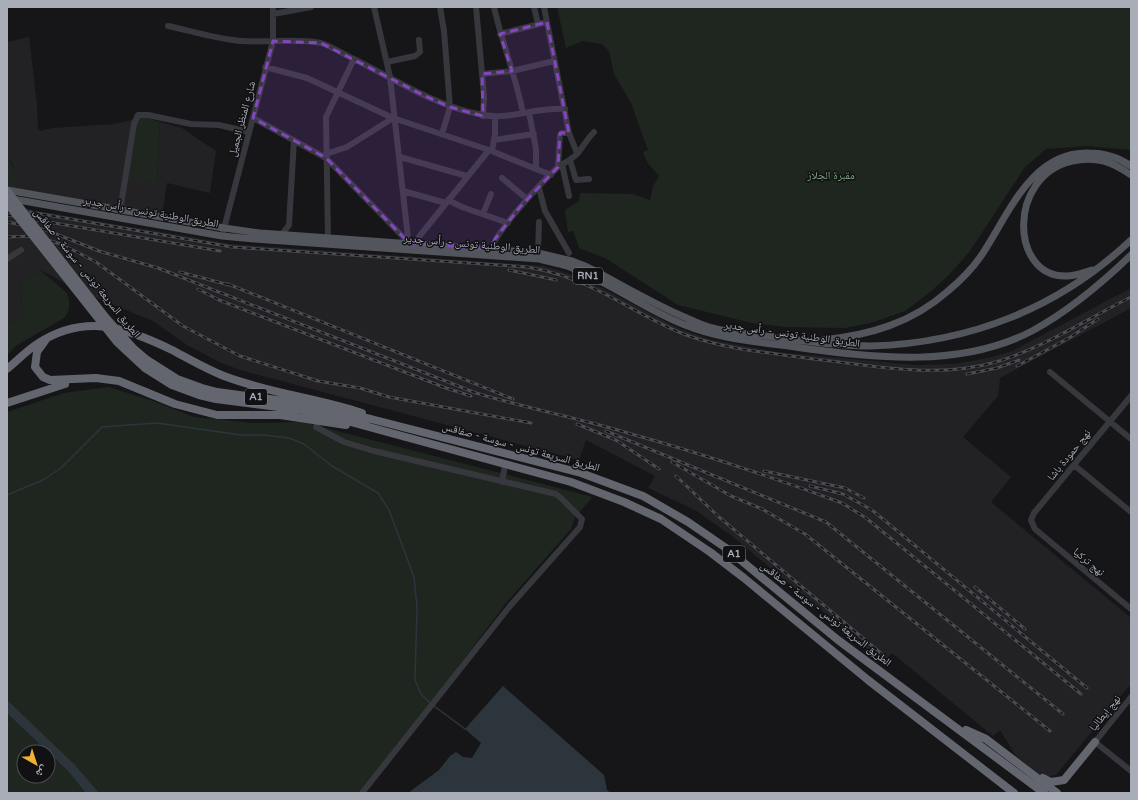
<svg xmlns="http://www.w3.org/2000/svg" width="1138" height="800" font-family="'Varela Round','Noto Naskh Arabic',sans-serif">
<style>
.built{fill:#222225}
.green{fill:#1e261f;fill-rule:evenodd}
.water{fill:#2c353c}
.lines{fill:none;stroke-linecap:round;stroke-linejoin:round}
.stream{stroke:#2c353c;stroke-width:1.5}
.minor{stroke:#37383d;stroke-width:6}
.major{stroke:#53555c;stroke-width:7}
.highway{stroke:#63666e;stroke-width:8}
.rail-casing{stroke:#4a4c52;stroke-width:3}
.rail{stroke:#111113;stroke-width:1.5;stroke-dasharray:4.5;stroke-linecap:butt}
.highway-bridge{stroke:#63666e;stroke-width:8}
.marked{fill:#8446be;fill-opacity:0.2;stroke:#8446be;stroke-width:3;stroke-dasharray:8 5;stroke-linejoin:round}
.labels{text-anchor:middle;dominant-baseline:central;stroke-width:3;stroke-linejoin:round;paint-order:stroke}
.shield{fill:#111113;stroke:#7b7e86;stroke-width:1}
.shield-label{font-size:10px;font-weight:bold;fill:#a8adb8}
.street-label{font-size:11px;fill:#a8adb8;stroke:#111113}
.park-label{font-size:11px;fill:#7fa381;stroke:#111113}
</style>
<rect width="100%" height="100%" fill="#161618"/>
<path class="built" d="M 29,37 L 37,105 L 38,129 L 40,131 L 53,128 L 114,124 L 140,118 L 157,181 L 160,122 L 182,128 L 216,151 L 210,193 L 167,183 L 162,216 L 16,190 L 13,164 L 7,158 L 7,42 Z
M 7,206 L 232,244 L 544,266 L 567,273 L 602,288 L 678,328 L 712,340 L 777,352 L 916,365 L 954,364 L 988,358 L 1012,351 L 1131,288 L 1131,308 L 1000,378 L 998,396 L 963,437 L 1011,477 L 991,502 L 1131,618 L 1131,684 L 1056,775 L 1043,777 L 1016,756 L 1000,730 L 993,736 L 892,653 L 883,662 L 732,536 L 695,510 L 648,488 L 655,476 L 586,440 L 579,460 L 240,370 L 221,363 L 187,345 L 153,321 L 77,290 L 39,269 L 39,272 L 20,281 L 23,320 L 7,326 Z"/>
<path class="green" d="M 557,7 L 1131,7 L 1131,150 L 1087,146 L 1046,149 L 1025,167 L 970,251 L 950,274 L 929,293 L 905,311 L 874,322 L 845,328 L 785,327 L 752,323 L 678,305 L 605,258 L 579,248 L 573,231 L 568,232 L 565,210 L 579,201 L 580,193 L 633,194 L 650,200 L 653,186 L 659,176 L 647,162 L 643,152 L 648,150 L 631,103 L 614,74 L 609,51 L 602,44 L 582,41 L 566,48 Z
M 140,118 L 148,118 L 160,122 L 157,181 L 125,177 L 132,127 Z
M 7,158 C 16,167 16,178 16,190 L 7,189 Z
M 39,269 L 67,293 C 70,302 71,310 64,318 L 17,345 L 7,355 L 7,326 L 23,319 L 20,281 L 39,272 Z
M 109,387 L 153,401 L 194,417 L 254,423 L 302,422 L 593,497 L 575,517 L 571,529 L 506,603 L 434,699 L 359,793 L 7,793 L 7,412 L 64,393 ZM 24,752 L 48,752 L 48,776 L 24,776 Z"/>
<path class="water" d="M 503,686 L 604,775 L 607,790 L 611,793 L 408,793 L 439,770 L 450,756 L 456,752 L 463,757 L 472,758 L 481,743 L 465,729 Z
M 7,700 L 74,764 L 99,793 L 86,793 L 68,771 L 7,713 Z"/>
<g class="lines">
<path class="stream" d="M 7,495 L 43,480 L 61,468 L 102,427 L 157,423 L 241,435 L 263,435 L 289,438 L 304,444 L 332,466 L 378,493 L 389,510 L 414,577 L 417,607 L 415,680 L 421,694 L 431,704
M 434,706 L 465,729"/>
<path class="minor" d="M 374,7 L 390,77 L 409,247
M 440,7 L 444,31 L 450,107 L 442,134
M 476,7 L 484,96 L 483,116
M 494,7 C 502,43 516,77 523,113
M 534,7 L 538,24
M 544,7 L 569,133 L 577,153
M 273,14 L 311,7
M 168,26 C 191,31 216,39 241,41 C 267,43 295,38 321,43 C 333,47 343,54 354,59 C 396,80 437,107 483,115 C 510,120 537,107 565,109
M 500,34 L 547,22
M 387,62 L 415,56 L 420,52 L 419,40
M 265,67 L 307,78 L 393,118 L 489,150 L 551,175
M 482,74 L 512,71 L 554,61
M 529,112 L 536,149 L 536,168
M 253,118 L 326,158 L 409,243
M 494,140 L 534,134
M 492,151 L 495,134 L 495,117
M 326,154 L 347,147 L 393,118
M 400,157 L 467,176
M 570,160 L 576,180 L 589,179
M 562,164 L 569,196
M 558,167 L 560,135 L 562,133 L 569,133
M 502,178 L 527,199
M 539,188 L 545,211 L 569,253
M 403,191 L 446,203
M 448,200 L 462,207 L 508,223
M 120,211 L 134,124 L 138,115 L 148,115 L 191,124 L 219,125 L 249,132
M 483,214 L 491,194
M 282,234 L 289,225 L 294,140
M 222,236 L 273,41 L 273,7
M 328,238 L 326,117 L 354,59
M 414,243 L 489,150
M 492,249 C 494,233 543,181 557,168 C 563,163 571,160 577,154 C 583,147 587,139 594,132
M 538,253 L 539,222
M 7,259 L 21,250
M 1050,372 L 1131,439
M 1131,396 L 1034,513 L 1031,520 L 1035,529 L 1131,609
M 316,427 L 344,442 L 374,451 L 556,494 L 561,498 L 582,519 L 580,527 L 510,606 L 362,793
M 1074,465 L 1131,512
M 502,482 L 505,465
M 1131,697 L 1095,742 L 1131,771"/>
<path class="major" d="M 7,190 L 224,228 L 260,233 L 538,253 L 572,261 L 585,266 C 617,282 648,301 682,316 C 690,319 698,324 706,326 C 731,334 756,334 781,338 C 811,342 841,346 871,346 C 970,343 1059,308 1131,240
M 7,198 L 222,236 L 254,239 L 539,259 C 548,262 558,263 567,266 C 608,281 644,309 685,325 C 722,340 762,342 802,348 C 877,358 961,368 1032,331 C 1069,311 1101,284 1131,255
M 1092,270 C 1083,273 1075,276 1066,276 C 1010,277 1007,176 1072,161 C 1096,156 1111,161 1131,175
M 823,340 C 870,335 912,323 948,291 C 960,281 972,269 981,256 C 1008,216 1031,151 1089,153 C 1105,153 1118,157 1131,166"/>
<path class="highway" d="M 45,341 L 37,352 L 35,367 L 43,377 L 50,380 L 96,378 L 119,381 L 175,404 L 217,415 L 280,415 L 346,425
M 147,360 L 177,379 L 202,388 L 217,392 L 277,400 L 371,419 L 581,473 L 643,496 L 688,522 L 726,548 L 838,640 L 1044,793
M 145,368 L 172,385 L 199,395 L 216,399 L 302,410 L 336,418 L 571,482 L 624,502 L 661,519 L 710,552 L 744,578 L 868,680 L 1014,793
M 7,369 C 17,361 26,351 37,344 C 85,313 125,327 172,350 C 189,359 206,369 224,376 C 268,393 317,398 362,413
M 7,403 L 65,384
M 966,730 L 986,739 L 1057,793
M 1043,778 L 1051,782 L 1064,780 L 1095,742"/>
<defs>
<path id="rail" d="M 7,208 L 232,247 L 527,267 C 552,271 575,279 597,290 C 628,305 656,324 689,336 C 729,350 772,353 814,359 C 875,366 936,379 996,362 C 1043,348 1087,319 1131,297
M 7,215 L 220,251
M 7,222 L 46,230 L 99,251 L 158,268 L 476,393 C 526,408 578,418 628,433 C 700,453 772,477 842,503 L 866,518 L 1081,694
M 7,237 L 34,236 L 61,244 L 77,252 L 96,262 L 183,326 L 240,356 L 318,381 L 360,388 L 389,397 L 531,423
M 509,270 L 556,280
M 180,272 L 233,286
M 228,284 L 513,399
M 198,289 L 219,300 L 446,388 L 471,396
M 1017,366 L 1069,338 L 1098,319
M 967,374 L 997,368 L 1019,360
M 577,424 L 616,440 L 659,469
M 606,431 L 826,522 L 1063,714
M 672,462 L 731,496 L 762,509 L 805,534 L 1050,731
M 764,471 L 845,488 L 864,498
M 676,476 L 719,517 L 883,655
M 810,486 L 843,494 L 872,510 L 1087,688
M 975,587 L 1025,629"/>
</defs>
<use href="#rail" class="rail-casing"/>
<use href="#rail" class="rail"/>
<path class="highway-bridge" d="M 7,191 L 106,318 L 133,348 L 147,360
M 7,203 L 117,342 L 145,368"/>
</g>
<path class="marked" d="M 547,22 L 569,133 L 560,133 L 558,167 L 520,207 L 495,239 L 492,249 L 409,243 L 326,158 L 253,118 L 273,41 L 321,43 L 423,95 L 450,107 L 483,116 L 482,74 L 512,71 L 500,34 Z"/>
<g class="labels">
<g class="shield">
<rect x="573" y="268" width="30" height="16" rx="3"/>
<rect x="245" y="389" width="22" height="16" rx="3"/>
<rect x="723" y="546" width="22" height="16" rx="3"/>
</g>
<g class="shield-label">
<text x="588" y="276">RN1</text>
<text x="256" y="397">A1</text>
<text x="734" y="554">A1</text>
</g>
<g class="street-label">
<text transform="translate(242 119) rotate(-75)">شارع المنظر الجميل</text>
<text transform="translate(151 212) rotate(10)">الطريق الوطنية تونس - رأس جدير</text>
<text transform="translate(472 244) rotate(5)">الطريق الوطنية تونس - رأس جدير</text>
<text transform="translate(87 273) rotate(51)">الطريق السريعة تونس - سوسة - صفاقس</text>
<text transform="translate(792 334) rotate(8)">الطريق الوطنية تونس - رأس جدير</text>
<text transform="translate(521 447) rotate(15)">الطريق السريعة تونس - سوسة - صفاقس</text>
<text transform="translate(1069 455) rotate(-51)">نهج حمودة باشا</text>
<text transform="translate(1089 562) rotate(40)">نهج تركيا</text>
<text transform="translate(826 614) rotate(38)">الطريق السريعة تونس - سوسة - صفاقس</text>
<text transform="translate(1105 713) rotate(-51)">نهج إيطاليا</text>
</g>
<g class="park-label">
<text x="831" y="175">مقبرة الجلاز</text>
</g>
</g>
<rect width="1138" height="800" fill="none" stroke="#a8adb8" stroke-width="16"/>
<g transform="translate(36 764) rotate(141)"><circle r="19" fill="#111113" stroke="#4d4f55"/>
<path d="M0-3L7 15L0 10L-7 15Z" fill="#f2b134"/>
<text y="-6" font-size="11" font-weight="bold" text-anchor="middle" fill="#a8adb8">ش</text>
</g>
</svg>
